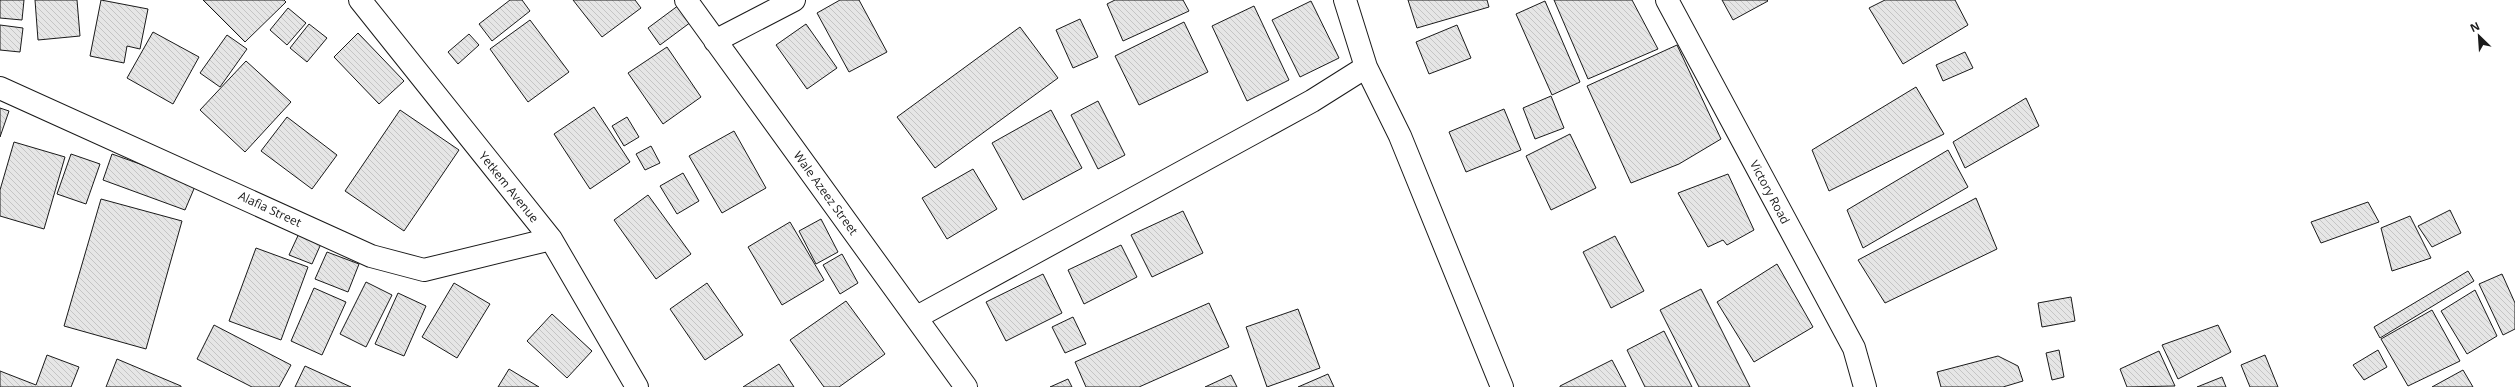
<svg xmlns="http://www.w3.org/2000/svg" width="2515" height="387" font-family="'Open Sans',sans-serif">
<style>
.building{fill:url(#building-back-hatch);stroke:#1a1a1a}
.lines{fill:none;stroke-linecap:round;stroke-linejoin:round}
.minor-casing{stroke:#1a1a1a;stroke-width:24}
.minor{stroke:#fff;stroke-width:22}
.labels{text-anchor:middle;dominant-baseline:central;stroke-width:3;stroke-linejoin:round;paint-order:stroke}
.street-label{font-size:12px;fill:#1a1a1a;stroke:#fff}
</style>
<defs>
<pattern id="building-back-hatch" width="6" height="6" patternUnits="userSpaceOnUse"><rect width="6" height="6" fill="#e6e6e6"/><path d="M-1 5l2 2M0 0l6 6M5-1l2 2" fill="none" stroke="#c5c5c5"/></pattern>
</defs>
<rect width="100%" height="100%" fill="#fff"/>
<path class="building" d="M 0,0 L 24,0 L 22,20 L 0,18 Z
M 35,0 L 77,0 L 80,36 L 38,40 Z
M 101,0 L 148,9 L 140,49 L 127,46 L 124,63 L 90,56 Z
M 203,0 L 284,0 L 286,2 L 245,42 Z
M 510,0 L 522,0 L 530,11 L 492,41 L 479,24 Z
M 573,0 L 635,0 L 641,8 L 602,37 Z
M 840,0 L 859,0 L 887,52 L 849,72 L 817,13 Z
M 1115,0 L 1183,0 L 1189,11 L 1123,41 L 1107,4 Z
M 1408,0 L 1487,0 L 1489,7 L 1417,28 Z
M 1554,0 L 1632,0 L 1658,49 L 1588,79 Z
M 1722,0 L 1767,0 L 1768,1 L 1733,20 Z
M 1885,0 L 1955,0 L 1968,25 L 1903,64 L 1869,8 Z
M 1311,1 L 1339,58 L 1300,77 L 1272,20 Z
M 1545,1 L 1580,82 L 1552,95 L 1516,14 Z
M 679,5 L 691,22 L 660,45 L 648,28 Z
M 1254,6 L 1289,80 L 1247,101 L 1212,26 Z
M 288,8 L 306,23 L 287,45 L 270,30 Z
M 1080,19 L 1098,57 L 1073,68 L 1056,30 Z
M 530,20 L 569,72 L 528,102 L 490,49 Z
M 1184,22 L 1208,72 L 1139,105 L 1115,56 Z
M 309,24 L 327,38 L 307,62 L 290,48 Z
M 806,24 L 837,68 L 807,89 L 776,45 Z
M 0,25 L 23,28 L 20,52 L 0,50 Z
M 1457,25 L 1471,58 L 1429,74 L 1416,42 Z
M 1020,27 L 1058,78 L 935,168 L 897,117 Z
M 153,32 L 199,57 L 173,104 L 127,78 Z
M 358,33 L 404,81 L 379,104 L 334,57 Z
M 469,34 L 479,45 L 458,64 L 448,52 Z
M 227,35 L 247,49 L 220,87 L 200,73 Z
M 1677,45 L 1721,139 L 1679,164 L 1631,183 L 1587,86 Z
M 667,47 L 701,97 L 663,124 L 628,73 Z
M 1965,52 L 1973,68 L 1943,81 L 1936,65 Z
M 246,61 L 291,102 L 245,152 L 200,110 Z
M 1916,87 L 1944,134 L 1829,191 L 1812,150 Z
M 1551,96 L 1564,128 L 1535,139 L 1523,108 Z
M 2026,98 L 2039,126 L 1965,168 L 1953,142 Z
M 1098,101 L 1125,155 L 1098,169 L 1071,115 Z
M 594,107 L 630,162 L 590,189 L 554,134 Z
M 0,108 L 9,111 L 0,137 Z
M 1504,109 L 1521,150 L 1466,172 L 1449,132 Z
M 400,110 L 459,150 L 404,231 L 345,191 Z
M 1051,110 L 1082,168 L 1023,200 L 992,143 Z
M 287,117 L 337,155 L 312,189 L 261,151 Z
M 627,117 L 639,137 L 624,146 L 612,126 Z
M 734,131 L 766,188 L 722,213 L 689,156 Z
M 1570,134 L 1596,188 L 1551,210 L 1526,156 Z
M 14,142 L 65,157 L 44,229 L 0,216 L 0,190 Z
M 651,146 L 660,163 L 645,170 L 636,154 Z
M 1948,150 L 1968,187 L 1863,248 L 1847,210 Z
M 71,154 L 100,164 L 86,204 L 57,194 Z
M 112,154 L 196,184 L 185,210 L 103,180 Z
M 973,169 L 997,209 L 947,239 L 922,198 Z
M 683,173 L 699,201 L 677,214 L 660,186 Z
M 1728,174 L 1754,230 L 1727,245 L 1723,240 L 1708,247 L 1678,193 Z
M 648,195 L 691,254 L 656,279 L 614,220 Z
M 1976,198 L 1997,249 L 1885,303 L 1858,260 Z
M 101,199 L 182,221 L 146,349 L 64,326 Z
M 2368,202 L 2379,222 L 2321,243 L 2311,222 Z
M 2450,210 L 2461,233 L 2432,247 L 2418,226 Z
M 1183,211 L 1203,253 L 1152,277 L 1131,235 Z
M 2410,216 L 2431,258 L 2392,271 L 2381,228 Z
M 821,219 L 838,252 L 816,264 L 799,231 Z
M 790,222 L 824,280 L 782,305 L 748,247 Z
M 302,227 L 324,237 L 312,264 L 289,255 Z
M 1615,236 L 1644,291 L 1611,308 L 1583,252 Z
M 1121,245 L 1137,277 L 1084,304 L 1068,270 Z
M 256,248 L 308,267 L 281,340 L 229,321 Z
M 327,252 L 359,264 L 348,292 L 315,279 Z
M 842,254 L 858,283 L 840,294 L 823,265 Z
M 1777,264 L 1813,327 L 1754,362 L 1717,302 Z
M 2468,271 L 2474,281 L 2380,338 L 2374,327 Z
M 1043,274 L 1062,313 L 1006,341 L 986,302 Z
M 2502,274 L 2515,303 L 2515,329 L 2503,335 L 2479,284 Z
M 366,282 L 392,295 L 366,347 L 340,334 Z
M 454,283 L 490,304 L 457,358 L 422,337 Z
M 707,283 L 743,335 L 705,360 L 670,309 Z
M 314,288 L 346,302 L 322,355 L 291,341 Z
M 1701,289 L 1750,387 L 1699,387 L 1660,310 Z
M 2475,290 L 2497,336 L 2467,354 L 2441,311 Z
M 398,293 L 426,306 L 404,356 L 375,344 Z
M 2071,297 L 2075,321 L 2042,327 L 2038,303 Z
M 846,301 L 885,354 L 839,387 L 824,387 L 790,340 Z
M 1209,303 L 1229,347 L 1139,387 L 1086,387 L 1075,362 Z
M 1298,309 L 1320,368 L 1267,387 L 1246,327 Z
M 2432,310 L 2460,361 L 2408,386 L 2381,339 Z
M 552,314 L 592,351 L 567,378 L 527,341 Z
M 1073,317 L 1086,344 L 1065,353 L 1052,327 Z
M 214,325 L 291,365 L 279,387 L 252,387 L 197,359 Z
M 2218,325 L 2231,352 L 2178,379 L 2162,345 Z
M 1664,331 L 1692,387 L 1645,387 L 1627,350 Z
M 2059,350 L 2064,377 L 2052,380 L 2046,353 Z
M 2378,350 L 2387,367 L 2364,380 L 2353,365 Z
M 2159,351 L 2175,386 L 2127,387 L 2120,369 Z
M 47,355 L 79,367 L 71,387 L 0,387 L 0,371 L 36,385 Z
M 2265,355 L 2278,387 L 2250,387 L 2241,365 Z
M 1998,356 L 2018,366 L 2023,381 L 2003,387 L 1941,387 L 1937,372 Z
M 117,359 L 181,386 L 181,387 L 106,387 Z
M 1612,360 L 1626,387 L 1560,387 L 1560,386 Z
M 779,364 L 794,387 L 743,387 Z
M 305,366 L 351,387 L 295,387 Z
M 509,369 L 539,387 L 498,387 Z
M 2463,370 L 2473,387 L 2432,387 Z
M 1328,374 L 1334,387 L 1298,387 Z
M 1231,375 L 1237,387 L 1205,387 Z
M 2222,377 L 2226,387 L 2197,387 Z
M 1068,379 L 1072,387 L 1050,387 Z"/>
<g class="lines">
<defs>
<path id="minor" d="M 360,0 L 551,239 L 637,387
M 686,0 L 966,387
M 1345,0 L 1366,67
M 1667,0 L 1854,348 L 1865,387
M 715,41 L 794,0
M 0,88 L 371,256 L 424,270 L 551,239
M 917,317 L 1312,101 L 1366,67 L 1400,136 L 1502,387"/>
</defs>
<use href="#minor" class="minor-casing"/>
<use href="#minor" class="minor"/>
</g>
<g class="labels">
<g class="street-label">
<text transform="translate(509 187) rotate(51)">Yetkem Avenue</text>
<text transform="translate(1770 192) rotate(62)">Victory Road</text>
<text transform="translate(826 193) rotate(54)">Wale Azeez Street</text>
<text transform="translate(270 209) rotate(25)">Alafia Street</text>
</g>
</g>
<g transform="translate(2479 36) rotate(335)" stroke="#ffffff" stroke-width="3" paint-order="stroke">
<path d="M0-3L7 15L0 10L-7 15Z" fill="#1a1a1a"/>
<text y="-6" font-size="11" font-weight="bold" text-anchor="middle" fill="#1a1a1a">N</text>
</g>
</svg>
